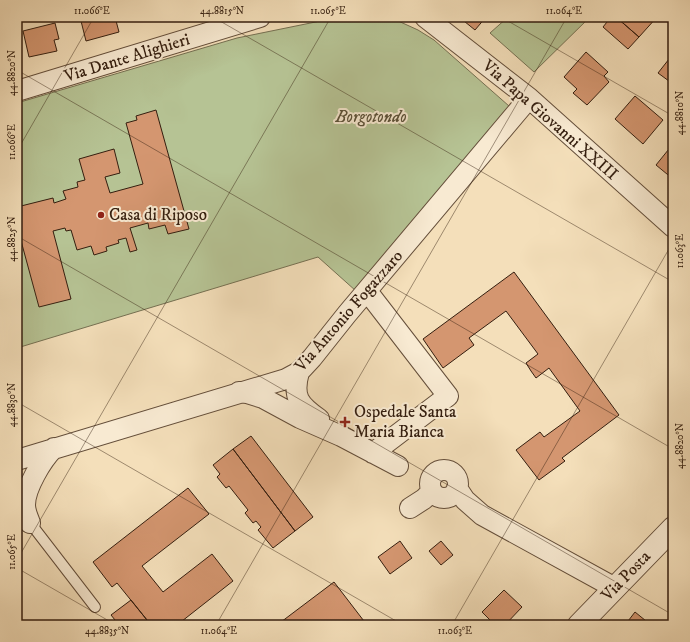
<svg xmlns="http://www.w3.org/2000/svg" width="690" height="642" font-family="'IM FELL DW Pica',serif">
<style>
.green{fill:#b6c394;stroke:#757052}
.building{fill:#d49670;stroke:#341e0f}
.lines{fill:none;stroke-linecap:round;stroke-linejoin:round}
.service-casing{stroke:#644e3a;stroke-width:12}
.minor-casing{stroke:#644e3a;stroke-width:22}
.tertiary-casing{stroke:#644e3a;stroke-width:24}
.service{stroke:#f8ead2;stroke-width:10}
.minor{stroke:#f8ead2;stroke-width:20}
.tertiary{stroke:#f8ead2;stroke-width:22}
.ticks{fill:none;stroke:#341e0f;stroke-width:1;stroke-opacity:0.45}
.poi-dot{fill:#8f2418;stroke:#f8ead2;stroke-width:1.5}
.labels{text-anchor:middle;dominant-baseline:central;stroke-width:4;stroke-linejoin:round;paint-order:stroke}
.street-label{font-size:17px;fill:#341e0f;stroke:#f8ead2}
.park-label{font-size:17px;font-style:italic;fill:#5b5037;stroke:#f8ead2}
.poi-label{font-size:17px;fill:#341e0f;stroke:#f8ead2;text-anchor:start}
.neatline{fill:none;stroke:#341e0f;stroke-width:1.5}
.ticks-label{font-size:10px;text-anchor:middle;fill:#341e0f}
</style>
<rect width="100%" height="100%" fill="#f4dfba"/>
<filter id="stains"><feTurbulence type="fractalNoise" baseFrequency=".005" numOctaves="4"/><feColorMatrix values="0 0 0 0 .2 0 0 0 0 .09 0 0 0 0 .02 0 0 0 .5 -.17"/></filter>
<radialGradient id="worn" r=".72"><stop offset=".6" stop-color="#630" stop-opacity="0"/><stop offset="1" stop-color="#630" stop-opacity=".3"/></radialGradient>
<path class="green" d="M 340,17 L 378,17 L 396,20 L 418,30 L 434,40 L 509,106 L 356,291 L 318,257 L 17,348 L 17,103 L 237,38 Z
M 508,17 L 590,17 L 534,72 L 490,33 Z"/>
<path class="building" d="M 80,17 L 115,17 L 119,32 L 86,41 Z
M 459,17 L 486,17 L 475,30 Z
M 611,17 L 616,17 L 639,37 L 628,49 L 603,27 Z
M 616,17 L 657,17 L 639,37 Z
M 55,23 L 59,39 L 54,40 L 57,51 L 29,57 L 23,31 Z
M 586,52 L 608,72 L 604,76 L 609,82 L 587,105 L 573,93 L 577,89 L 564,77 Z
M 673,54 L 673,84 L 658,73 Z
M 635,96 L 663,120 L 643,144 L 615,119 Z
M 156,110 L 189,229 L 168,234 L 165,225 L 149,229 L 148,223 L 130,228 L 137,250 L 130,252 L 126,238 L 118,240 L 119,243 L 106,247 L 107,251 L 94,255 L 91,246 L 77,250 L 71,230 L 66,231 L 65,228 L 53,231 L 71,299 L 39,307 L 17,226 L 17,207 L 53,198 L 54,203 L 66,199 L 63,191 L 78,187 L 77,182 L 85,180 L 79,159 L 114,149 L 120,173 L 105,177 L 110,193 L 143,184 L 126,123 L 137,120 L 136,116 Z
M 673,144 L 673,179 L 656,165 Z
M 514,272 L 619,415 L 562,458 L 565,461 L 539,480 L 516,450 L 540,432 L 544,437 L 580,411 L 549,368 L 536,378 L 531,371 L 526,363 L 538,354 L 506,311 L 469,338 L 474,345 L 443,368 L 423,339 Z
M 251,436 L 313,517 L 295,531 L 233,449 Z
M 233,449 L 295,531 L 273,548 L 258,530 L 261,527 L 256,521 L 253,523 L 245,513 L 248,510 L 229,486 L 226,488 L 217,477 L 220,474 L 213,465 Z
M 188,488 L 209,514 L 142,566 L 163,592 L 212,554 L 233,581 L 177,625 L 151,625 L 117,583 L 112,587 L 93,562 Z
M 400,541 L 412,558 L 390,574 L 378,557 Z
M 441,541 L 453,555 L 441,565 L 429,551 Z
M 334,582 L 367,625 L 277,625 Z
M 504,590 L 522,607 L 505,625 L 495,625 L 482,612 Z
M 131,600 L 151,625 L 119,625 L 111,615 Z
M 635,612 L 651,625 L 625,625 Z
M 673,622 L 673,625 L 665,625 L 668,623 Z"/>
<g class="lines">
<defs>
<path id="service" d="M 28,520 L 95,607"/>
<path id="minor" d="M 425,17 L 529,98 L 673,227
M 17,91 L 260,17
M 367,291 L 448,396 L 373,453
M 299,372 C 292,397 299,405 319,419
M 239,392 L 247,393 L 263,398 L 300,418 L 341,436 L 398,466
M 17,460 L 286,379 L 299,372 L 312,358 L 347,314 L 529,98
M430 484a14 14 0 1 1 28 0a14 14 0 1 1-28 0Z
M 457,488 L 465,500 L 482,515 L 615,588
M 410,508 L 424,499 L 432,491
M 30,523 C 28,517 25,512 25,505 C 25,488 42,460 54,448"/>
<path id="tertiary" d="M 579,625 L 673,528"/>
</defs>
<use href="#service" class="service-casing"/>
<use href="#minor" class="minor-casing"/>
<use href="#tertiary" class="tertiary-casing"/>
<use href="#service" class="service"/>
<use href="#minor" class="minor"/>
<use href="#tertiary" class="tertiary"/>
</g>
<path class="ticks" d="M 213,17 L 673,282M 501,17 L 673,116M 17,70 L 673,449M 17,151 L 94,17M 17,236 L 673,615M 17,402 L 403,625M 17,560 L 331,17M 17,568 L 116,625M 216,625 L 567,17M 452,625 L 673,242"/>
<g class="poi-dot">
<circle cx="101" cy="215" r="4"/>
<path d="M343 416h4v4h4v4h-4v4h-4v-4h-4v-4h4z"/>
</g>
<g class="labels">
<g class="street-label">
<text transform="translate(127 58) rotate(-17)">Via Dante Alighieri</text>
<text transform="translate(550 120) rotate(41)">Via Papa Giovanni XXIII</text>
<text transform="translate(349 311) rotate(-49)">Via Antonio Fogazzaro</text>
<text transform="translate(626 576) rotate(-46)">Via Posta</text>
</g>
<g class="park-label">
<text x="371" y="117">Borgotondo</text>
</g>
<g class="poi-label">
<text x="109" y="215">Casa di Riposo</text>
<text x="354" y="412">Ospedale Santa<tspan x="354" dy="20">Maria Bianca</tspan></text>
</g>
</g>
<rect width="690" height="642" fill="none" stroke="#f4dfba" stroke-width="44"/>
<rect x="22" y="22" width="646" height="598" class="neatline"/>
<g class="ticks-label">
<text x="92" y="14">11.066°E</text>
<text x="222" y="14">44.8815°N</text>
<text x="328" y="14">11.065°E</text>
<text x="564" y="14">11.064°E</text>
<text transform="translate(11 73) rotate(-90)" y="4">44.8820°N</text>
<text transform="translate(679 113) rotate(-90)" y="4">44.8810°N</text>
<text transform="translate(11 142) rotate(-90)" y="4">11.066°E</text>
<text transform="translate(11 239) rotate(-90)" y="4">44.8825°N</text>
<text transform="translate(679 251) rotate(-90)" y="4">11.063°E</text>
<text transform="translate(11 405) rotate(-90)" y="4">44.8830°N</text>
<text transform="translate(679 446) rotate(-90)" y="4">44.8820°N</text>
<text transform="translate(11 552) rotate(-90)" y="4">11.065°E</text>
<text x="107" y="634">44.8835°N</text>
<text x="219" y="634">11.064°E</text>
<text x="455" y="634">11.063°E</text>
</g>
<rect width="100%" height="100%" filter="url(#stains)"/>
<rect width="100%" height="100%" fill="url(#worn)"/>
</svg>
